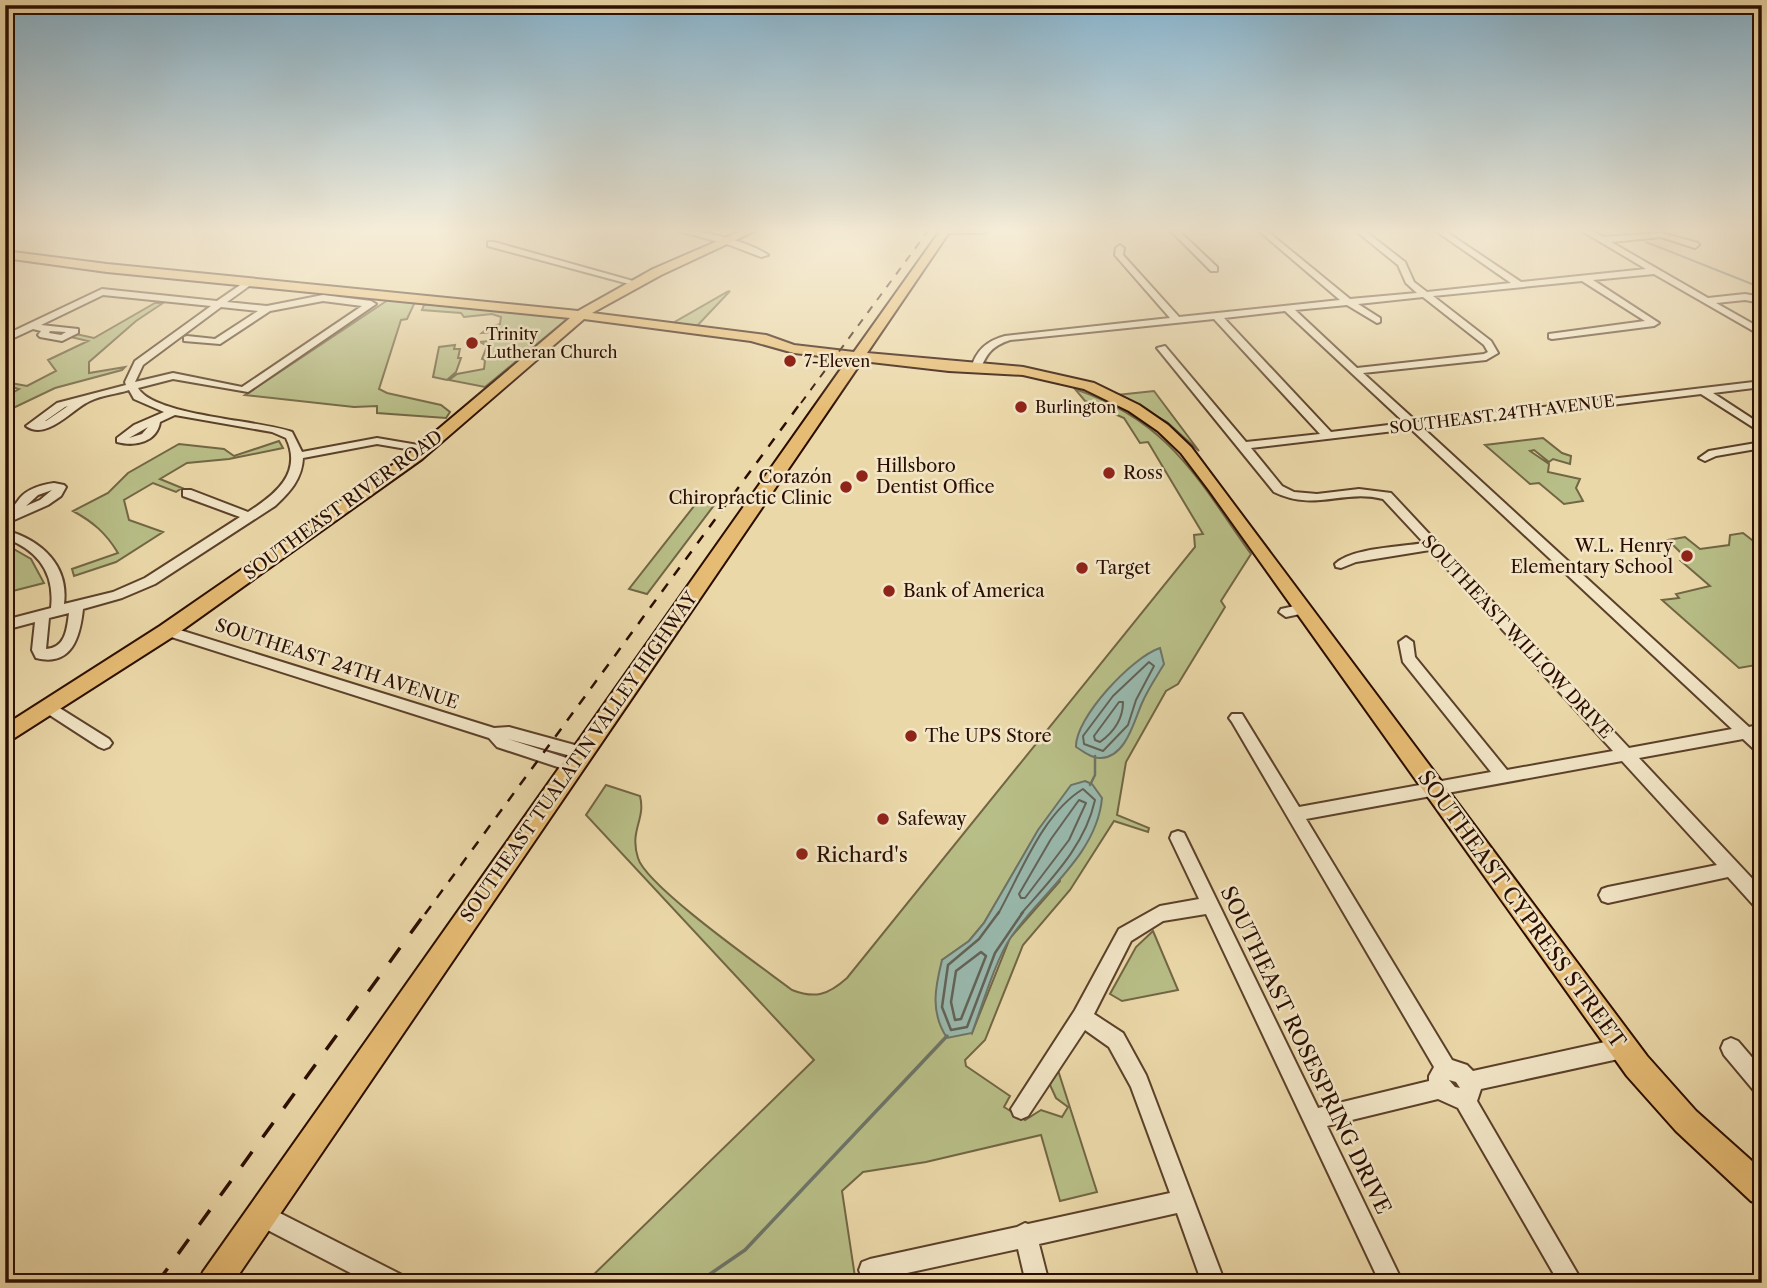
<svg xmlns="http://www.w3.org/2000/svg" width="1767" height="1288" font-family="'Libre Caslon Text',serif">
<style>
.green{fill:#b8be87;stroke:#726644;stroke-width:2;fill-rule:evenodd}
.water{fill:#99b9ae;stroke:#6d7468;stroke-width:2}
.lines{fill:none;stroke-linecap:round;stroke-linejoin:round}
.shore-far1{stroke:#626357;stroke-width:2}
.shore{stroke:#626357;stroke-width:2.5}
.stream-far2{stroke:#6d7468;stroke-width:2}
.stream-far1{stroke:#6d7468;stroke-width:2.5}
.stream{stroke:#6d7468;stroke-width:3.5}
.minor-casing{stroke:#5b402a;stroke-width:4}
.major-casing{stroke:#2b0d00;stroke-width:4}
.minor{fill:#f2e6c7;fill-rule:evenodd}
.major{fill:#e6bc74;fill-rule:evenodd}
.rail-far2{stroke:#2b0d00;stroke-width:2;stroke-dasharray:8 8;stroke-linecap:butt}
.rail-far1{stroke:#2b0d00;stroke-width:2.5;stroke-dasharray:10 10;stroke-linecap:butt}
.rail{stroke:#2b0d00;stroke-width:3.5;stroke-dasharray:18 18;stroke-linecap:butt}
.poi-dot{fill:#8f2418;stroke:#f2e6c7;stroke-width:2.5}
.labels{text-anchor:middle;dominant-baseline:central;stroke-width:5;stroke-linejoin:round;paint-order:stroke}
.far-poi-label{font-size:16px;fill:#2b0d00;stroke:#f2e6c7;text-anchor:start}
.far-street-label{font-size:16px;fill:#2b0d00;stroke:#f2e6c7}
.poi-label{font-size:18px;fill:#2b0d00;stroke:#f2e6c7;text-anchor:start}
.street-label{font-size:18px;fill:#2b0d00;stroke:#f2e6c7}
.near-poi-label{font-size:21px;fill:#2b0d00;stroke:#f2e6c7;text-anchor:start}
.near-street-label{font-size:21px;fill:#2b0d00;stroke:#f2e6c7}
</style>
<rect width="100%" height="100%" fill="#ebd8a9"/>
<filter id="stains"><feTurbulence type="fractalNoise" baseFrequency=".00286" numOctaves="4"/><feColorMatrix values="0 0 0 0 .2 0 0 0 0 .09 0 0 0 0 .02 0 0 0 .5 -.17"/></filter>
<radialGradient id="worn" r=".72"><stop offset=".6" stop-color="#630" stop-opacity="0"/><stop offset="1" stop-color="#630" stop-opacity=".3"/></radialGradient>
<path class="green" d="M 730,291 L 697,326 L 673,323 L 727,292 Z
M 388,300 L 415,302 L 407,319 L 401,320 L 379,389 L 387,393 L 441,405 L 450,412 L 446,418 L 377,413 L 377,406 L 354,407 L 245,395 Z
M 155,303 L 163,303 L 136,321 L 89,362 L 89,373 L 125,367 L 122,370 L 55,388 L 5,412 L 5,397 L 19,389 L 5,385 L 5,382 L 27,386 L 56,371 L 48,360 L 88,341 L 71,337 L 76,334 L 94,338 Z
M 432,304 L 565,317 L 567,319 L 485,387 L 449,380 L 457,374 L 484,369 L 485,360 L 482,359 L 487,346 L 480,342 L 518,338 L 519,330 L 482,333 L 488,328 L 500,324 L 501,317 L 492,314 L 464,317 L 461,313 L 422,310 L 424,305 Z
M 455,345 L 454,349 L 460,349 L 458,358 L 461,358 L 456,372 L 447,380 L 433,377 L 439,347 Z
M 1075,389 C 1169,421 1197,478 1251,554 L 1221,601 L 1225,607 L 1178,684 L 1166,691 L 1126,762 L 1117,815 L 1149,828 L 1148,832 L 1114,821 L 1070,890 L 1023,945 L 985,1040 L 965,1060 L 966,1066 L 1010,1096 L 1004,1107 L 1025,1120 L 1041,1110 L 1062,1117 L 1068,1107 L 1056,1098 L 1050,1085 L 1056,1064 L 1097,1192 L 1060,1201 L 1041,1135 L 926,1162 L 863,1172 L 842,1191 L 855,1277 L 864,1277 L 876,1283 L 585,1283 L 814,1060 L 586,815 L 606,785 L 640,796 C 646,820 629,830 638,858 C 646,886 763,968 792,990 C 815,999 828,995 847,978 L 1195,547 L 1194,535 L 1203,534 L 1148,442 L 1140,443 L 1124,418 L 1085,401 ZM 1038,831 L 1060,881 L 1010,938 L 972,1033 L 942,960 L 969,941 L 984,923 Z
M 1154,391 L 1199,451 L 1167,422 L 1117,395 Z
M 1543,438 L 1562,453 L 1571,456 L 1570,464 L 1553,459 L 1549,462 L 1534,450 L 1530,451 L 1549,464 L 1548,472 L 1580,479 L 1576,488 L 1583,501 L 1564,504 L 1539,483 L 1530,484 L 1485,445 Z
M 279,441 L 283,448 L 229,459 L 187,463 L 160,479 L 182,488 L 176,492 L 153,483 L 124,500 L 129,520 L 163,532 L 116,562 L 74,576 L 72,569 L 118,553 C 106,533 93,522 73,511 L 108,493 L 128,473 L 179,444 L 224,449 L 234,456 Z
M 698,501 L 715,504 L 647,594 L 629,589 Z
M 1743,533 L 1752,540 L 1762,538 L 1762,664 L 1739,668 L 1662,600 L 1679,598 L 1676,594 L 1710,586 L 1681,561 L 1688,560 L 1668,540 L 1685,537 L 1700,549 L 1729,545 L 1730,535 Z
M 5,544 L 31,559 L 44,583 L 5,593 Z
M 1153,931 L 1178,990 L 1122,1001 L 1110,994 L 1136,947 Z"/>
<path class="water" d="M 1160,648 L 1164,664 C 1157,676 1148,689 1142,703 C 1134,721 1126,757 1101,758 C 1092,759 1083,751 1076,747 C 1075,718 1132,657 1160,648 Z
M 1085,781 L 1092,784 L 1102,798 C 1097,855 1041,893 1011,937 C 996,959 982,1006 972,1033 L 947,1038 C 930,1012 935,988 942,960 L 969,941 L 984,923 L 1038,830 L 1071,785 Z"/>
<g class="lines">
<path class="shore-far1" d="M 1149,662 L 1154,666 L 1136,700 L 1128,725 L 1103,751 L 1084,744 L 1083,736 L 1113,696 Z
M 1119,702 L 1123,702 C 1123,719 1114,732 1100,742 L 1095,740 L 1094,736 Z
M 1079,800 L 1086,803 L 1069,840 L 1025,898 L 1021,898 L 1019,894 L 1051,839 Z
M 998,914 C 1021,873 1042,814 1083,789 L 1095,800 C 1085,846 1051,879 1021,914"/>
<path class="shore" d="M 999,912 L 979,939 L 948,965 L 942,1007 L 951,1030 L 967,1027 L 995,953 L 1023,912
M 981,952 L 986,956 L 961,1019 L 955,1020 L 951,1002 L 956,971 Z"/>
<path class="stream-far2" d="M 1646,242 L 1762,288"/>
<path class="stream-far1" d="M 1090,785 L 1095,775 L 1095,756"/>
<path class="stream" d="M 697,1283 L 745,1250 L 947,1036"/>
<defs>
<path id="minor" d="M 679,231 C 702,229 749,242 768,255 L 761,257 L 730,245 Z
M 940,231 L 987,231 L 983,233 L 944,233 Z
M 1171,231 L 1179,231 L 1217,267 L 1217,271 L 1211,271 Z
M 1259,231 L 1267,231 L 1350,299 L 1417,293 L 1406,283 L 1398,265 L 1356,231 L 1365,231 L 1405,262 L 1414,282 L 1427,292 L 1511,283 L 1436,231 L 1445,231 L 1521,282 L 1646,269 L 1582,231 L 1591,231 L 1603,237 L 1661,233 L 1698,243 L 1699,245 L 1695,248 L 1661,237 L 1611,242 L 1708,298 L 1745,294 L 1762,297 L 1762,303 L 1745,300 L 1716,303 L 1762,329 L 1762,336 L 1654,274 L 1593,280 L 1659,323 L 1654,326 L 1552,339 L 1549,338 L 1549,334 L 1645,321 L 1582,281 L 1433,296 L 1491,341 L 1498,353 L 1486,360 L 1363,373 L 1417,422 L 1762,381 L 1762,387 L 1713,393 L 1762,425 L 1762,433 L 1701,394 L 1423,428 L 1749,727 L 1762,724 L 1762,736 L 1759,736 L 1762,738 L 1762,754 L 1757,752 L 1743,739 L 1639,758 L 1762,889 L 1762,910 L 1756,908 L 1728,877 L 1608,903 L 1602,901 L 1599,895 L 1602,889 L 1608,887 L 1717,865 L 1622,761 L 1306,819 L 1452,1060 L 1467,1065 L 1473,1071 L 1623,1038 L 1630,1041 L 1633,1048 L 1630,1055 L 1623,1058 L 1481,1089 L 1477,1101 L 1583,1283 L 1559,1283 L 1458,1108 L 1438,1099 L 1327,1126 L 1403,1283 L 1380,1283 L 1206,914 L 1163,921 L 1131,941 L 1094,1014 L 1123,1033 L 1146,1075 L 1225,1283 L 1202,1283 L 1177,1213 L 1039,1244 L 1049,1283 L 1026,1283 L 1018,1249 L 870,1281 L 862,1278 L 859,1270 L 862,1262 L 870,1259 L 1017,1227 L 1025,1223 L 1028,1224 L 1170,1193 L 1131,1087 L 1109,1047 L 1085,1030 L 1028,1116 L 1021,1119 L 1014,1116 L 1011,1109 L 1075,1010 L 1119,929 L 1160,906 L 1199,899 L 1170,838 L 1172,833 L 1178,831 L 1184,833 L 1318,1108 L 1429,1081 L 1429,1076 L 1434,1067 L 1232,722 L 1229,718 L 1232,714 L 1242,714 L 1299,807 L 1491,772 L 1403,662 L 1399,642 L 1406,637 L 1413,642 L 1415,657 L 1507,770 L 1613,751 L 1430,550 L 1356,562 L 1341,568 L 1336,567 L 1335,564 C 1351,548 1400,547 1424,543 L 1383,499 C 1343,489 1315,512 1274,492 L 1157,348 L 1165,346 L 1246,442 L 1320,434 L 1214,319 L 1010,340 C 992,346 986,354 980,371 L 971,369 C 976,350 987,341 1005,336 L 1170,318 L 1115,255 L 1116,248 L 1120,245 L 1124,248 L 1123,255 L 1179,317 L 1340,300 ZM 1423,297 L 1484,345 L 1488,352 L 1484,354 L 1357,368 L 1295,310 L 1347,305 L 1377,323 L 1380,322 L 1380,318 L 1358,304 ZM 1285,311 L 1405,423 L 1331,432 L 1224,318 ZM 1411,429 L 1732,729 L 1629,748 L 1391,493 L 1359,489 L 1317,494 L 1294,492 L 1282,486 L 1251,448 ZM 1449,1080 L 1456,1082 L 1460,1088 L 1455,1087 Z
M 488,242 L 494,242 L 640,283 L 633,285 L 488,246 Z
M 249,279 L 253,282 L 252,284 L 227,302 L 267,306 L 323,295 L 371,301 L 376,304 L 248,392 L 173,379 L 138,388 C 154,416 259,420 292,432 L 302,452 L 377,438 L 424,446 L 430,449 L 424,452 L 377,444 L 303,458 C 302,479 290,492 275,506 L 155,584 L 122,598 L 83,609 C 80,637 72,667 36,658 L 32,650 L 35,622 L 5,630 L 5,620 L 51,608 C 55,573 38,550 5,538 L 5,530 C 41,540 69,565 64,604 L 113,592 L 145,578 L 240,517 L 183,496 L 183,490 L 191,490 L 248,512 C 275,495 303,473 286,438 L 272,432 L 175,415 L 160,422 C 157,442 135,447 117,442 L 117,438 L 134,425 L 164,412 L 134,399 L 129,390 C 117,394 102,395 90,401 C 72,409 47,441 26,426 L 57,403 L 126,385 L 125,382 L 135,361 L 211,306 L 103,295 L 41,325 L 78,329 L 78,333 L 62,341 L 40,337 L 38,335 L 41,331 L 33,329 L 5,342 L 5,335 L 102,289 L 217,301 ZM 323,301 L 362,306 L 242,387 L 173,373 L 135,382 L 143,365 L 221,307 L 258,311 L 215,339 L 187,336 L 184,337 L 184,341 L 220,344 L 270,311 ZM 50,331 L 66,332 L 61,335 L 49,333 ZM 68,406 L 46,421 L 45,421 L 65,407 ZM 148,427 L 142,434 L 129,438 ZM 69,613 C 67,628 66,648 46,649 L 49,618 Z
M 5,373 L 9,374 L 10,380 L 5,383 Z
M 1762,442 L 1762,448 L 1716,456 L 1705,461 L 1699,458 L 1709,451 Z
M 54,483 L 64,485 L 66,487 L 61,496 L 48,505 L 5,524 L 5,515 C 13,511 12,508 17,502 C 25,489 40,485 54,483 ZM 52,490 L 40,500 L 26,506 L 38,495 Z
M 1304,604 L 1311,609 L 1309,612 L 1286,617 L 1279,612 L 1281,609 Z
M 167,626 L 494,728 L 509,727 L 582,747 L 587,749 L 590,753 L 587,757 L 582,759 L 508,739 L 579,762 L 581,766 L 579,770 L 573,772 L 497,747 L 489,738 L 162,634 L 160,631 Z
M 50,702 L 109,739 L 112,743 L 109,747 L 104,749 L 99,747 L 45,712 L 43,708 L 45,704 Z
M 1731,1038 L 1738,1041 L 1762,1069 L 1762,1095 L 1755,1092 L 1724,1055 L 1721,1048 L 1724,1041 Z
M 260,1203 L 402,1275 L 405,1283 L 370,1283 L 252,1222 L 249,1214 L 252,1206 Z"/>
<path id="major" d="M 741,231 L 755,231 L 661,275 L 592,313 L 766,335 L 794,345 L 854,352 L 940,231 L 950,231 L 867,353 L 1023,367 L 1094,383 L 1139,405 L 1168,425 L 1191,447 L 1647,1056 L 1696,1111 L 1762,1170 L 1762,1205 L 1751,1201 L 1676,1131 L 1627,1076 L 1209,490 L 1181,453 L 1158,431 L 1129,411 L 1084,389 L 1023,375 L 949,371 L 862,361 L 233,1283 L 198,1283 L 203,1272 L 848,359 L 794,353 L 751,341 L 584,319 L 422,459 L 174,636 L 5,744 L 5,725 L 160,626 L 410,453 L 570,318 L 107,272 L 5,258 L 5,251 L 107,264 L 578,311 L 653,269 Z"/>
</defs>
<use href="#minor" class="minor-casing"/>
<use href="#major" class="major-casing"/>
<use href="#minor" class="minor"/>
<use href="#major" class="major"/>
<path class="rail-far2" d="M 801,403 L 928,231"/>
<path class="rail-far1" d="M 425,914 L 802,401"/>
<path class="rail" d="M 157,1283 L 426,912"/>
</g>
<linearGradient id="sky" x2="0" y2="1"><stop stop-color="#88b6d1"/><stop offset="0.56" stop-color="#f6edd8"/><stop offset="1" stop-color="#f6edd8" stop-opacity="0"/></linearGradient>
<rect width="1767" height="411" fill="url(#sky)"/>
<g class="poi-dot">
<circle cx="472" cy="343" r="7"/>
<circle cx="790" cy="361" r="7"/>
<circle cx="1021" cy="407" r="7"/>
<circle cx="1109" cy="473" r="7"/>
<circle cx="862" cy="476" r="7"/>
<circle cx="846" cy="487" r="7"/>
<circle cx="1687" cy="556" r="7"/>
<circle cx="1082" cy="568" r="7"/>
<circle cx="889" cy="591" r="7"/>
<circle cx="911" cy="736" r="7"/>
<circle cx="883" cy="819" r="7"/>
<circle cx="802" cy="854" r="7"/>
</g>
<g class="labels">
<g class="far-poi-label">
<text x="486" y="334">Trinity<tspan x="486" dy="18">Lutheran Church</tspan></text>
<text x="804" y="361">7-Eleven</text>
<text x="1035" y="407">Burlington</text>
</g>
<g class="far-street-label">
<text transform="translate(1502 414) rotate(-7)">SOUTHEAST 24TH AVENUE</text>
</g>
<g class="poi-label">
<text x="876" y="466">Hillsboro<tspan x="876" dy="21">Dentist Office</tspan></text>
<text x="1123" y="473">Ross</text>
<text x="832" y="477" text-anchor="end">Corazón<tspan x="832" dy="21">Chiropractic Clinic</tspan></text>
<text x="1673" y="546" text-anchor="end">W.L. Henry<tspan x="1673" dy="21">Elementary School</tspan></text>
<text x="1096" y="568">Target</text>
<text x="903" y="591">Bank of America</text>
<text x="925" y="736">The UPS Store</text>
<text x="897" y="819">Safeway</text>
</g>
<g class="street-label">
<text transform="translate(343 505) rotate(-36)">SOUTHEAST RIVER ROAD</text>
<text transform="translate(1517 637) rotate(47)">SOUTHEAST WILLOW DRIVE</text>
<text transform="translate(337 664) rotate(18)">SOUTHEAST 24TH AVENUE</text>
<text transform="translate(579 757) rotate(-55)">SOUTHEAST TUALATIN VALLEY HIGHWAY</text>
</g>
<g class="near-poi-label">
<text x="816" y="854">Richard's</text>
</g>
<g class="near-street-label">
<text transform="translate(1522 909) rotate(54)">SOUTHEAST CYPRESS STREET</text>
<text transform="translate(1306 1050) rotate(64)">SOUTHEAST ROSESPRING DRIVE</text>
</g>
</g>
<rect width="1767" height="1288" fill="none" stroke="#ebd8a9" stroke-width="28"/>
<rect x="7" y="7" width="1753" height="1274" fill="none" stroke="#2b0d00" stroke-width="3.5"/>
<rect x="14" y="14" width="1739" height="1260" fill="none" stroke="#2b0d00" stroke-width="2"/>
<rect width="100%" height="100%" filter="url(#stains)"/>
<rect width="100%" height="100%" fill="url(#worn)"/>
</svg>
